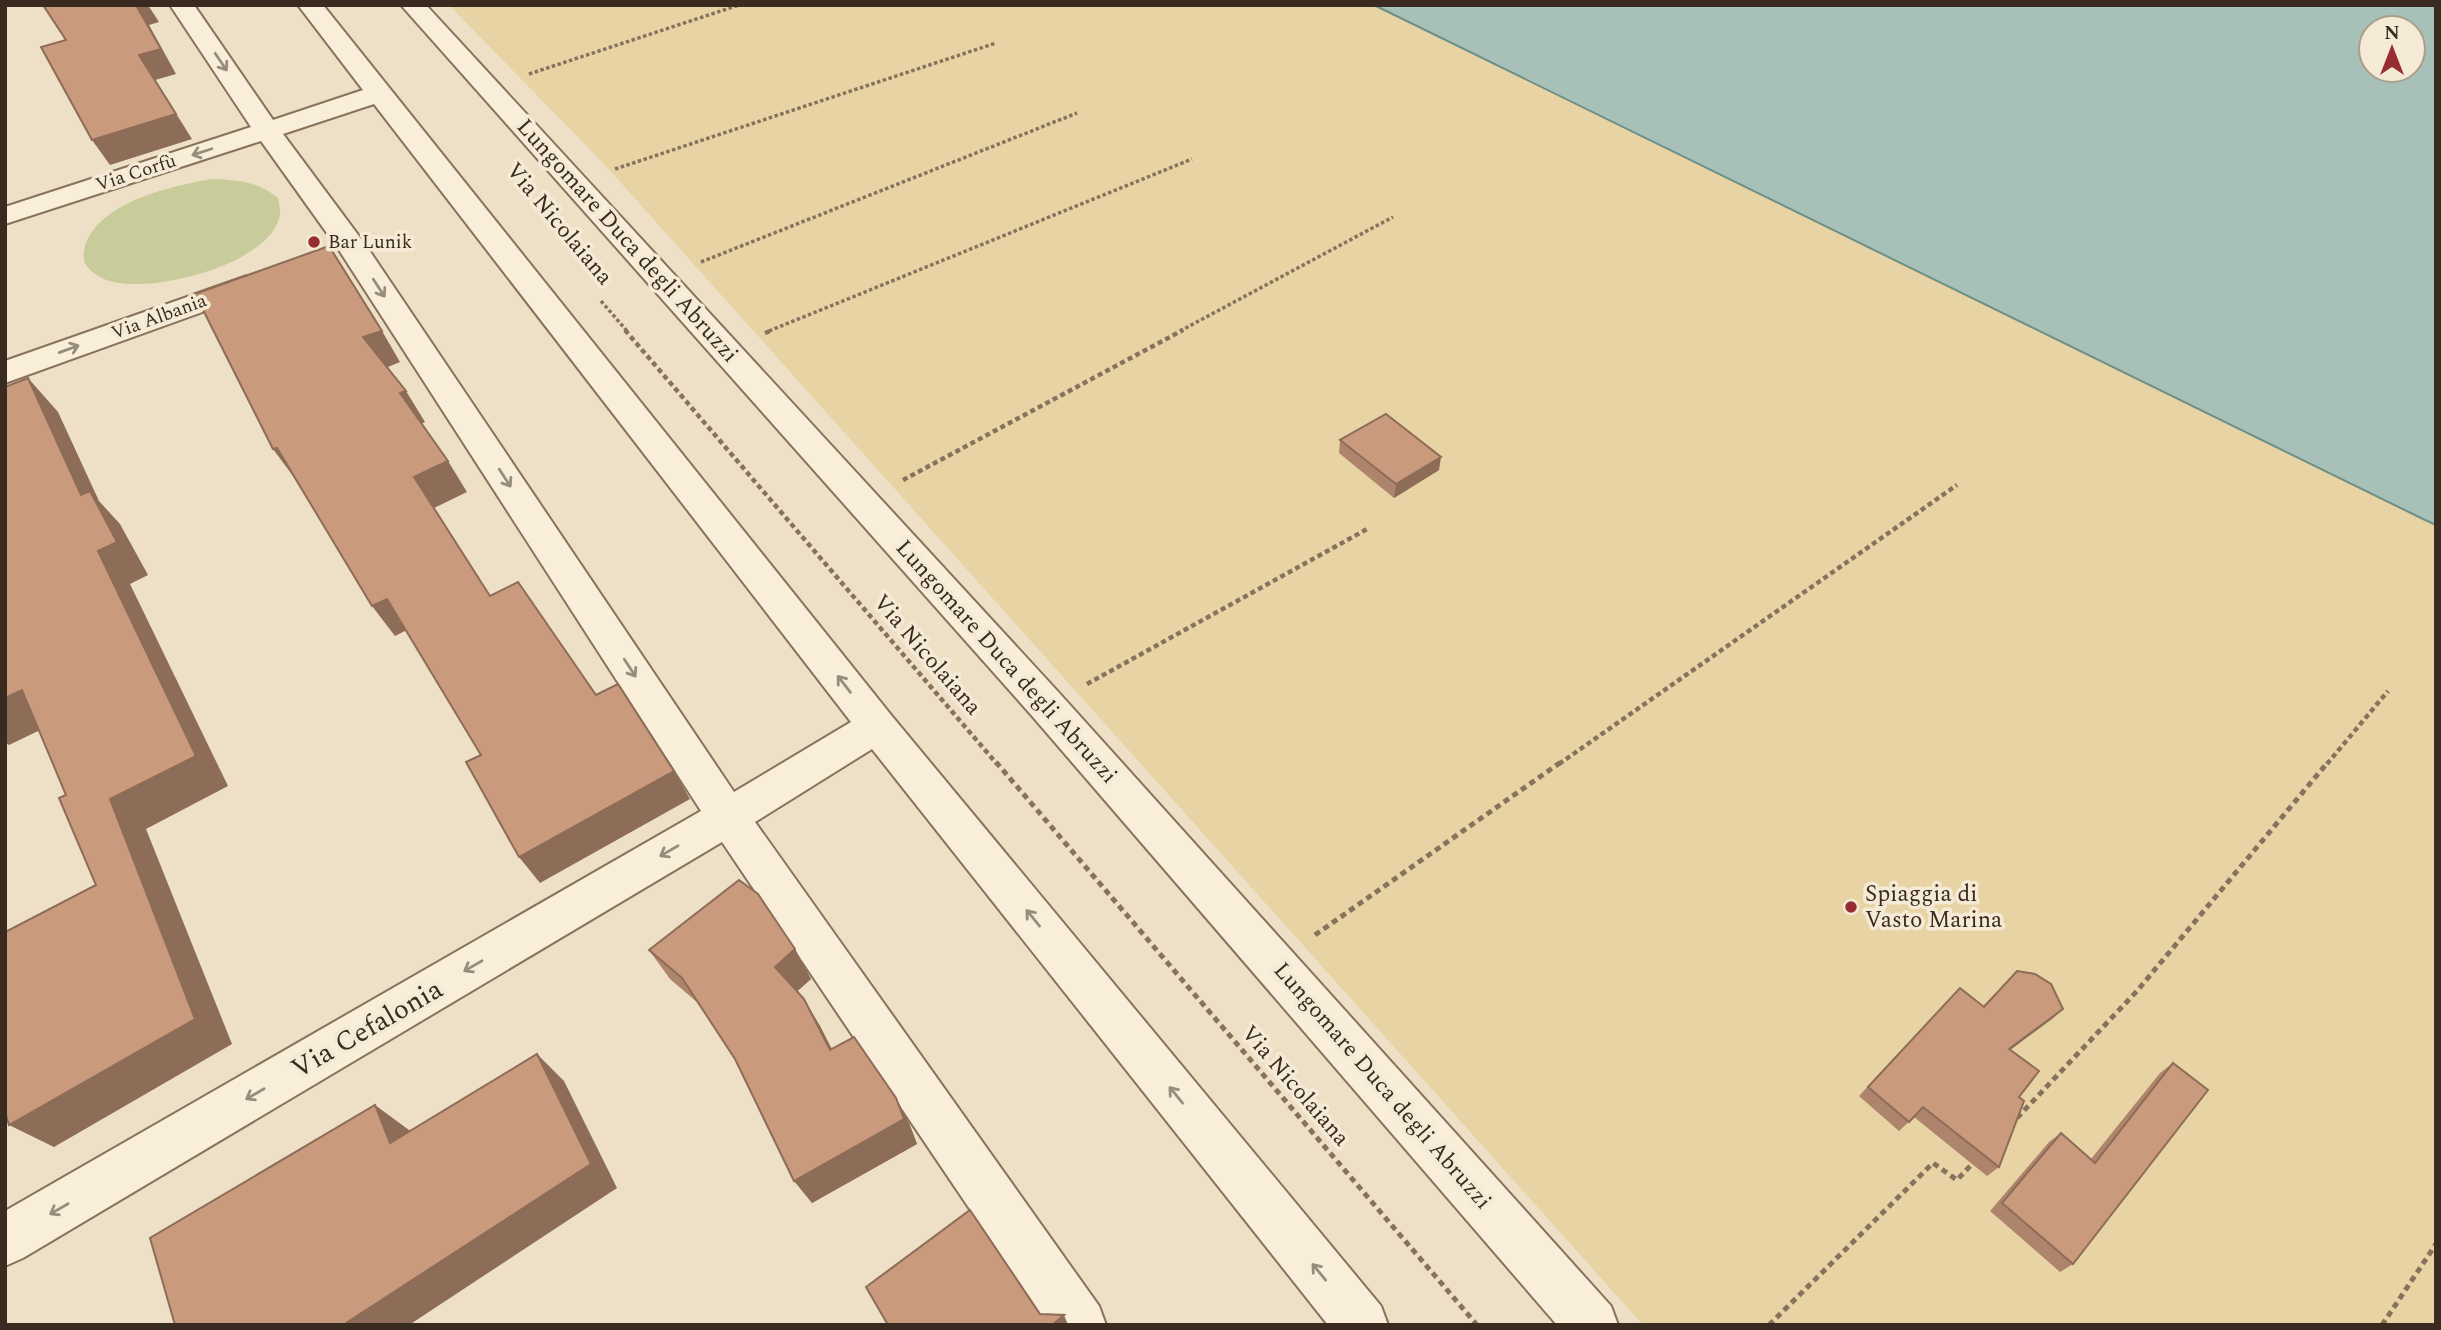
<svg xmlns="http://www.w3.org/2000/svg" width="2441" height="1330" font-family="Spectral,serif">
<style>
.green{fill:#c8cb9a}
.sand{fill:#e8d3a4}
.water{fill:#a7c1b8;stroke:#6e8f86;stroke-width:2;fill-rule:evenodd}
.lines{fill:none;stroke-linecap:round;stroke-linejoin:round}
.minor-casing{stroke:#88725c;stroke-width:4}
.path-far2{stroke:#88725c;stroke-width:3.5;stroke-dasharray:3.5 2.5;stroke-linecap:butt}
.path-far1{stroke:#88725c;stroke-width:4.5;stroke-dasharray:5 3.5;stroke-linecap:butt}
.path{stroke:#88725c;stroke-width:5;stroke-dasharray:6 4.5;stroke-linecap:butt}
.minor{fill:#f8eed9;fill-rule:evenodd}
.wall{fill:#ae846c}
.shaded-wall{fill:#8d6c58}
.building{fill:#ca9a7d;stroke:#8d6c58;stroke-width:2}
.oneway{stroke:#988c7c}
.poi-dot{fill:#962d32;stroke:#f5ead5;stroke-width:2.5}
.labels{text-anchor:middle;dominant-baseline:central;stroke-width:7;stroke-linejoin:round;paint-order:stroke}
.far-street-label{font-size:19px;fill:#392b1f;stroke:#f5ead5}
.far-poi-label{font-size:19px;fill:#392b1f;stroke:#f5ead5;text-anchor:start}
.street-label{font-size:23px;fill:#392b1f;stroke:#f5ead5}
.poi-label{font-size:23px;fill:#392b1f;stroke:#f5ead5;text-anchor:start}
.near-street-label{font-size:28px;fill:#392b1f;stroke:#f5ead5}
</style>
<rect width="100%" height="100%" fill="#ede0c6"/>
<path class="green" d="M 212,179 C 237,180 257,181 278,198 C 278,202 281,209 280,214 C 273,265 144,297 104,279 C 92,273 81,265 84,251 C 93,203 171,186 212,179 Z"/>
<path class="sand" d="M 449,5 L 1374,5 L 2436,525 L 2436,1325 L 1643,1325 L 604,164 Z"/>
<path class="water" d="M 1374,5 L 2436,5 L 2436,525 L 2423,519 ZM 2371,28 L 2413,28 L 2413,70 L 2371,70 Z"/>
<g class="lines">
<defs>
<path id="minor" d="M 170,5 L 194,5 L 273,120 L 363,90 L 298,5 L 323,5 L 891,715 L 1381,1306 L 1388,1325 L 1328,1325 L 872,749 L 755,822 L 1099,1306 L 1106,1325 L 1048,1325 L 722,842 L 23,1258 L 5,1266 L 5,1211 L 701,811 L 339,250 L 261,141 L 5,224 L 5,207 L 251,127 ZM 374,104 L 851,722 L 734,792 L 367,247 L 283,134 Z
M 401,5 L 426,5 L 1061,695 L 1611,1306 L 1618,1325 L 1557,1325 L 1033,717 Z
M 247,276 L 258,278 L 262,285 L 258,292 L 5,383 L 5,361 Z"/>
</defs>
<use href="#minor" class="minor-casing"/>
<path class="path-far2" d="M 529,74 L 739,5
M 615,169 L 996,43
M 701,262 L 1077,113
M 601,301 L 627,331
M 769,331 L 1192,159
M 1180,331 L 1393,217"/>
<path class="path-far1" d="M 625,330 L 997,764
M 765,333 L 773,330
M 903,480 L 1183,330
M 1087,684 L 1369,528
M 1559,764 L 1957,485
M 2327,764 L 2388,691"/>
<path class="path" d="M 996,762 L 1477,1325
M 1315,935 L 1561,762
M 2017,1118 L 2137,991 L 2328,762
M 1769,1325 L 1933,1163 L 1957,1180 L 1974,1162
M 2382,1325 L 2436,1244"/>
<use href="#minor" class="minor"/>
</g>
<path class="wall" d="M 1340,440 L 1439,470 L 1394,498 L 1339,453 Z
M 795,949 L 811,979 L 797,991 L 820,1026 L 832,1049 L 896,1098 L 909,1123 L 917,1144 L 812,1203 L 735,1059 L 698,1003 L 670,979 L 649,950 Z
M 2017,971 L 2063,1009 L 2010,1050 L 2019,1097 L 1999,1167 L 1987,1176 L 1914,1117 L 1899,1131 L 1859,1096 L 1960,988 L 1983,1006 Z
M 2173,1063 L 2073,1264 L 2060,1272 L 1990,1211 L 2049,1142 L 2061,1133 L 2091,1159 L 2160,1073 Z"/>
<path class="shaded-wall" d="M 136,5 L 148,5 L 159,22 L 149,25 L 176,74 L 155,80 L 192,139 L 110,165 L 92,140 L 139,55 Z
M 382,331 L 400,362 L 383,369 L 363,337 Z
M 28,378 L 58,412 L 99,501 L 120,524 L 148,575 L 130,584 L 228,786 L 146,829 L 232,1044 L 54,1147 L 9,1125 L 195,1019 L 110,799 L 98,551 L 81,495 Z
M 406,391 L 425,422 L 419,425 L 400,393 Z
M 277,448 L 296,480 L 273,449 Z
M 1441,457 L 1439,470 L 1394,498 L 1396,484 Z
M 448,461 L 467,492 L 434,508 L 414,477 Z
M 387,599 L 409,629 L 395,636 L 372,606 Z
M 22,690 L 59,721 L 9,745 L 5,742 L 5,698 Z
M 674,771 L 690,799 L 540,883 L 519,857 Z
M 795,949 L 811,979 L 792,996 L 775,967 Z
M 804,999 L 820,1026 L 845,1077 L 830,1050 Z
M 2063,1009 L 2052,1019 L 1998,1059 L 2009,1049 Z
M 537,1054 L 564,1081 L 617,1188 L 409,1325 L 343,1325 Z
M 896,1098 L 909,1123 L 917,1144 L 812,1203 L 794,1181 Z
M 375,1105 L 409,1130 L 424,1167 L 390,1143 Z
M 1064,1315 L 1068,1325 L 1052,1325 Z"/>
<path class="building" d="M 43,5 L 136,5 L 161,49 L 139,55 L 176,114 L 92,140 L 41,47 L 66,40 Z
M 329,246 L 382,331 L 363,337 L 406,391 L 400,393 L 448,461 L 414,477 L 490,596 L 518,582 L 596,695 L 618,684 L 674,771 L 519,857 L 466,762 L 481,755 L 387,599 L 372,606 L 277,448 L 273,449 L 195,294 Z
M 28,378 L 81,495 L 90,491 L 117,542 L 98,551 L 196,756 L 110,799 L 195,1019 L 9,1125 L 5,1112 L 5,932 L 96,885 L 59,798 L 66,795 L 22,690 L 5,698 L 5,387 Z
M 1386,414 L 1441,457 L 1396,484 L 1340,440 Z
M 739,880 L 758,894 L 795,949 L 775,967 L 804,999 L 830,1050 L 854,1037 L 896,1098 L 904,1119 L 794,1181 L 735,1059 L 682,978 L 649,950 Z
M 2017,971 L 2035,974 L 2051,984 L 2063,1009 L 2009,1049 L 2039,1071 L 2019,1097 L 2024,1101 L 1999,1167 L 1923,1107 L 1909,1122 L 1868,1087 L 1960,988 L 1984,1007 Z
M 537,1054 L 591,1164 L 343,1325 L 175,1325 L 150,1238 L 375,1105 L 390,1143 Z
M 2173,1063 L 2208,1090 L 2073,1264 L 2002,1203 L 2061,1133 L 2095,1163 Z
M 970,1210 L 1040,1314 L 1064,1315 L 1052,1325 L 888,1325 L 866,1287 Z"/>
<defs><path id="oneway-shaft" d="M-6 0H5M1.5-3L5.5 0L1.5 3" fill="none" stroke-width="1.6" stroke-linecap="round" stroke-linejoin="round" transform="scale(1.75)"/></defs>
<g class="oneway">
<use href="#oneway-shaft" transform="translate(221 62) rotate(56)"/>
<use href="#oneway-shaft" transform="translate(202 152) rotate(162)"/>
<use href="#oneway-shaft" transform="translate(379 288) rotate(57)"/>
<use href="#oneway-shaft" transform="translate(69 349) rotate(-20)"/>
<use href="#oneway-shaft" transform="translate(505 478) rotate(57)"/>
<use href="#oneway-shaft" transform="translate(630 668) rotate(57)"/>
<use href="#oneway-shaft" transform="translate(844 684) rotate(-128)"/>
<use href="#oneway-shaft" transform="translate(669 851) rotate(150)"/>
<use href="#oneway-shaft" transform="translate(1033 918) rotate(-129)"/>
<use href="#oneway-shaft" transform="translate(473 966) rotate(150)"/>
<use href="#oneway-shaft" transform="translate(255 1094) rotate(150)"/>
<use href="#oneway-shaft" transform="translate(1176 1095) rotate(-129)"/>
<use href="#oneway-shaft" transform="translate(59 1209) rotate(150)"/>
<use href="#oneway-shaft" transform="translate(1319 1272) rotate(-129)"/>
</g>
<g class="poi-dot">
<circle cx="314" cy="242" r="7"/>
<circle cx="1851" cy="907" r="7"/>
</g>
<g class="labels">
<g class="far-street-label">
<text transform="translate(136 173) rotate(-18)">Via Corfù</text>
<text transform="translate(159 317) rotate(-20)">Via Albania</text>
</g>
<g class="far-poi-label">
<text x="328" y="242">Bar Lunik</text>
</g>
<g class="street-label">
<text transform="translate(559 224) rotate(50)">Via Nicolaiana</text>
<text transform="translate(627 241) rotate(48)">Lungomare Duca degli Abruzzi</text>
<text transform="translate(927 655) rotate(49)">Via Nicolaiana</text>
<text transform="translate(1006 662) rotate(48)">Lungomare Duca degli Abruzzi</text>
<text transform="translate(1295 1086) rotate(49)">Via Nicolaiana</text>
<text transform="translate(1382 1086) rotate(49)">Lungomare Duca degli Abruzzi</text>
</g>
<g class="poi-label">
<text x="1865" y="894">Spiaggia di<tspan x="1865" dy="26">Vasto Marina</tspan></text>
</g>
<g class="near-street-label">
<text transform="translate(367 1029) rotate(-30)">Via Cefalonia</text>
</g>
</g>
<rect width="2441" height="1330" fill="none" stroke="#392b1f" stroke-width="14"/>
<g transform="translate(2392 49)"><circle r="33" fill="#f5ead5" stroke="#aa9e8c" stroke-width="2"/>
<path d="M0-5L12 26L0 18L-12 26Z" fill="#962d32"/>
<text y="-10" font-size="19" font-weight="bold" text-anchor="middle" fill="#392b1f">N</text>
</g>
</svg>
